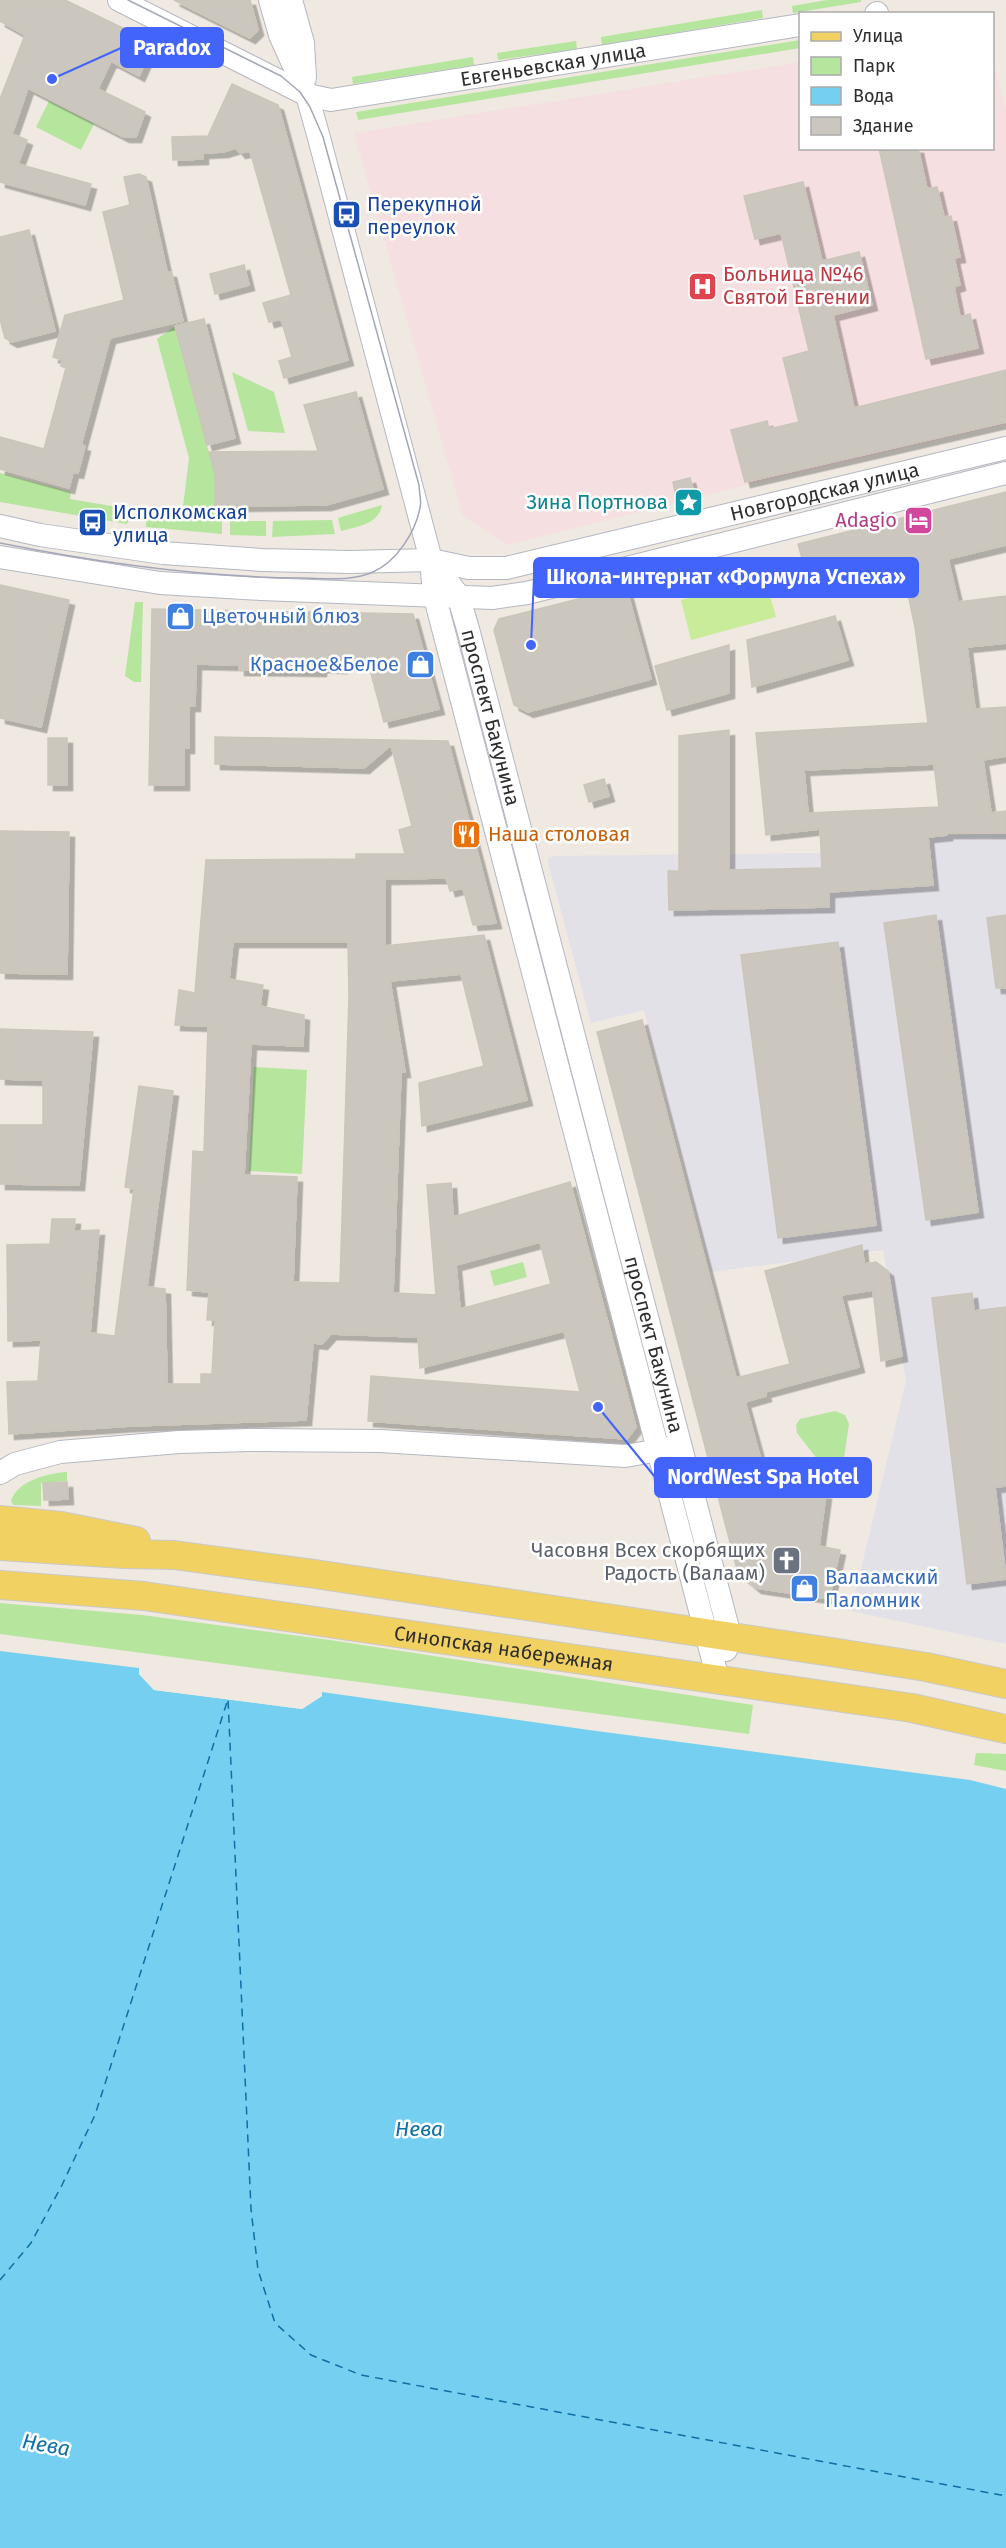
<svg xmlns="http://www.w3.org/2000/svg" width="1006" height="2548" font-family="'Fira Sans',sans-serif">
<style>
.industrial{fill:#e3e1e8}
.medical{fill:#f5dfe0}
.green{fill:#b6e59e}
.pitch{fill:#c9ec9a}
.water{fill:#75cff0}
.pier{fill:#efe9e1}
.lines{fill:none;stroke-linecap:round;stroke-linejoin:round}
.ferry{stroke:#0d6fa3;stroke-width:1.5;stroke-dasharray:8 6;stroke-linecap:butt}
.building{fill:#cbc7bf;stroke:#cbc5ba;stroke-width:1.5;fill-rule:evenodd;filter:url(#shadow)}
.minor-casing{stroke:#b4b7c1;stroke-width:24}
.major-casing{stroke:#c9c9c9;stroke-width:30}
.minor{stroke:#fff;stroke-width:22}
.major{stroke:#f2d163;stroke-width:28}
.tram{stroke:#a3a6b8;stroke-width:1.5}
.labels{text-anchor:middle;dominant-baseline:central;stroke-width:5;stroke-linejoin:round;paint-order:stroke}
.street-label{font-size:20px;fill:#2e2e2e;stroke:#fff}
.transit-label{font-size:20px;fill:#164399;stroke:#fff;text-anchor:start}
.health-label{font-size:20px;fill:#be3a42;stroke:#fff;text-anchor:start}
.culture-label{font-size:20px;fill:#0d838f;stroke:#fff;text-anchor:end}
.hotel-label{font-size:20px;fill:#b23c85;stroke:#fff;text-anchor:end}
.shop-label{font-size:20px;fill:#366cbe;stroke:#fff;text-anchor:start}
.food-label{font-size:20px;fill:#c56008;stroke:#fff;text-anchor:start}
.worship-label{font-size:20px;fill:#5b616d;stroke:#fff;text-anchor:end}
.water-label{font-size:21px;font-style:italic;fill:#0d6fa3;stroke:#fff}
.leader{fill:none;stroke:#4264fb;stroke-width:2}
.callout-dot{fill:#4264fb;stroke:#fff;stroke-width:2}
.callout{fill:#4264fb;stroke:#4264fb;stroke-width:2}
.callout-label{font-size:21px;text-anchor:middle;font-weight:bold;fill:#fff}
</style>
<defs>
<filter id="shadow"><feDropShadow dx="5.5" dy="5.5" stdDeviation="0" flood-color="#0004"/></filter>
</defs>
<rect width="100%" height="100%" fill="#efe9e1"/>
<path class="industrial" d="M 1006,833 L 1006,1644 L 851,1611 L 906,1381 L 883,1250 L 711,1272 L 644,1010 L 591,1023 L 547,859 L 554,856 L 824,853 L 928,843 L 928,836 Z"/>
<path class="medical" d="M 993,59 L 1006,110 L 1006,424 L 759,482 L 507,545 L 463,516 L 354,133 L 800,62 L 800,148 L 992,148 Z"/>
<path class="green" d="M 827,0 L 861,0 L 861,2 L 793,13 L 792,6 Z
M 762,10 L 763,18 L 602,45 L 601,37 Z
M 800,40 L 800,48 L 358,120 L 356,112 Z
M 576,41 L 577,49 L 498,60 L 497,53 Z
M 473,57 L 474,65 L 353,84 L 352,77 Z
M 49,101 L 94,124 L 81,150 L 36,127 Z
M 175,326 L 215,475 L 215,520 L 222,520 L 222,534 L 146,527 L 146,514 L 150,512 L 182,515 L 189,458 L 157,339 Z
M 232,372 L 274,392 L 285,433 L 248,431 Z
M 0,473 L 71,492 L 70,499 L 123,508 C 129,513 130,517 127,524 L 0,502 Z
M 382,505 C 379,524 357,527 341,531 L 338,518 Z
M 332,520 L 335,534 L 272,537 L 273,521 Z
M 230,521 L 266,521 L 266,536 L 230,535 Z
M 135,602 L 143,602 L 141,682 L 134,682 L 125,676 Z
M 254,1067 L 307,1070 L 302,1174 L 249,1171 Z
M 523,1262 L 527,1277 L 494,1286 L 490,1271 Z
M 835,1411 L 845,1415 L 849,1424 L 843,1465 L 835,1471 L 825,1469 L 797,1433 L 796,1425 L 800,1419 Z
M 67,1472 L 67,1481 L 41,1483 L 41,1506 L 13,1505 L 11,1501 C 17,1481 48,1473 67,1472 Z
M 0,1603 L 142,1615 L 330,1640 L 753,1705 L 749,1734 L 0,1634 Z
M 976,1753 L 1006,1754 L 1006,1771 L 974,1765 Z"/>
<path class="pitch" d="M 765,578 L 776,617 L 691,640 L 681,600 Z"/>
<path class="water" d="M 0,1651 L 139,1668 L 139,1674 L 154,1690 L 302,1709 L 322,1696 L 322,1692 L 589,1730 L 970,1780 L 1006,1789 L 1006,2548 L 0,2548 Z"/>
<path class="pier" d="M 139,1668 L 142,1668 L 142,1673 L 155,1687 L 301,1706 L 319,1694 L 319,1692 L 322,1692 L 322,1696 L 302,1709 L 154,1690 L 139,1674 Z"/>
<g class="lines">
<path class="ferry" d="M 0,2280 L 31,2243 L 62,2185 L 95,2115 L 228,1699 L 251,2209 L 258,2270 L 275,2323 L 311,2355 L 361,2375 L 1006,2496"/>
</g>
<path class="building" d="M 0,0 L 65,0 L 154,43 L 139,76 L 111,61 L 98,89 L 145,112 L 136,137 L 124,137 L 28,88 L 12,134 L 27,140 L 18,164 L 91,184 L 85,205 L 0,182 L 0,99 L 25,35 L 0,21 Z
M 174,0 L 250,0 L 258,30 L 250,38 Z
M 232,84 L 278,105 L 348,360 L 284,378 L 279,361 L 292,357 L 281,319 L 269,322 L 263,303 L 291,295 L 250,151 L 240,153 L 236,148 L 223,152 L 203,153 L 203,159 L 173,160 L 172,137 L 208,136 Z
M 879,148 L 918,148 L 927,189 L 937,187 L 944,217 L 951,216 L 960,257 L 954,258 L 960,285 L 954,287 L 960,317 L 970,314 L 978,348 L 926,359 Z
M 139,174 L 146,177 L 167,272 L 171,272 L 183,321 L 110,338 L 81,445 L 85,446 L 78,473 L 73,472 L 69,488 L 0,469 L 0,437 L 44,449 L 66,368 L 61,366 L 62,360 L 53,357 L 65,315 L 124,300 L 103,212 L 130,205 L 124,177 Z
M 803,182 L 822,261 L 859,252 L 872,305 L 833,315 L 854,408 L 1006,370 L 1006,422 L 745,482 L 731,430 L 767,421 L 769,429 L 799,422 L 783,358 L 809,351 L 781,233 L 755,239 L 744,196 Z
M 29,230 L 55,331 L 12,342 L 5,338 L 0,319 L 0,237 Z
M 244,265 L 249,285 L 215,294 L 210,274 Z
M 204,319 L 235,438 L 207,445 L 175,326 Z
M 356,392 L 383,489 L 326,505 L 215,506 L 215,475 L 209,452 L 318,451 L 304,405 Z
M 690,478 L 695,496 L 677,501 L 673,482 Z
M 1006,492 L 1006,545 L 948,559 L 958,602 L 1006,596 L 1006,643 L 967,647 L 975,709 L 1006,707 L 1006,756 L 983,760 L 991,813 L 1006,811 L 1006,833 L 947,833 L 947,835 L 928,837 L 933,885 L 829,892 L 829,907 L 669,910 L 668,871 L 679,871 L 679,736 L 729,730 L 729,870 L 822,868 L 820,829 L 766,835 L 756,733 L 928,723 L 915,627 L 903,571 L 861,582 L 858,578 L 811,590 L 798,544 ZM 934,764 L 939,807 L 808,813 L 804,770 Z
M 0,585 L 69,600 L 41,727 L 0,718 Z
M 626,587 L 651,679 L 528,712 L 514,705 L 494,630 L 499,619 Z
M 152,609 L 413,614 L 439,709 L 384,722 L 368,662 L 342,662 L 342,668 L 321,667 L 321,671 L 239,670 L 239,665 L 196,664 L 195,706 L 189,706 L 189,748 L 184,748 L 184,785 L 149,785 Z
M 835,616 L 848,660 L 752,687 L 747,640 Z
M 729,645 L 729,693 L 667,710 L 655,666 Z
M 215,737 L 448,741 L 496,923 L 473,925 L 463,888 L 450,891 L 446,878 L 385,879 L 385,946 L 484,935 L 527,1100 L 422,1126 L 419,1083 L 484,1066 L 461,974 L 390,981 L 405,1072 L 401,1072 L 393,1293 L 436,1295 L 427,1185 L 451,1183 L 453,1217 L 570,1182 L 636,1427 L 627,1439 L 368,1421 L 371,1376 L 580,1392 L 564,1331 L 420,1368 L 418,1337 L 331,1334 L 322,1344 L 313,1343 L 306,1420 L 131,1426 L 9,1434 L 7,1382 L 38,1381 L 41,1340 L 8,1341 L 7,1245 L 50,1244 L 52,1219 L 75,1219 L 74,1231 L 99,1230 L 90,1333 L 115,1336 L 134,1189 L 125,1187 L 139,1086 L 173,1091 L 147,1287 L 165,1289 L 167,1384 L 201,1384 L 201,1374 L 212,1374 L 215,1320 L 207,1320 L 209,1292 L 187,1290 L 193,1151 L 204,1152 L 208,1026 L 175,1025 L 179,990 L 195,993 L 206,860 L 356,859 L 356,854 L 405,854 L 399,830 L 412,826 L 391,745 L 364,768 L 215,764 ZM 233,942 L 348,942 L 349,997 L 340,1283 L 293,1282 L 297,1177 L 244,1175 L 251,1044 L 303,1046 L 304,1015 L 260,1006 L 263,985 L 229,979 ZM 540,1242 L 551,1284 L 460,1309 L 456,1265 Z
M 48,738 L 67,738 L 67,785 L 48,785 Z
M 604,779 L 609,796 L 589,802 L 584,785 Z
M 0,831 L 69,832 L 67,974 L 0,973 Z
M 936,915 L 978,1212 L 926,1220 L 884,923 Z
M 1006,915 L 1006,988 L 996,988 L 987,918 Z
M 838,942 L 876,1225 L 778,1238 L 741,955 Z
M 642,1020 L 736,1378 L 790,1364 L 765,1271 L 862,1245 L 864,1264 L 876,1262 L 888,1271 L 902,1356 L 881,1361 L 873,1290 L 841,1295 L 859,1367 L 765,1392 L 766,1396 L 745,1402 L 764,1471 L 790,1475 L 789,1481 L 815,1484 L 814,1493 L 826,1494 L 819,1546 L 840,1550 L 829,1599 L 756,1588 L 738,1573 L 597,1032 Z
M 0,1029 L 93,1032 L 79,1185 L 0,1184 L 0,1125 L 43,1125 L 43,1080 L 0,1079 Z
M 972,1293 L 974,1311 L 1006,1307 L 1006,1486 L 995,1487 L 1006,1579 L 967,1584 L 932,1298 Z
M 67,1482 L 68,1499 L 44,1500 L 43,1483 Z"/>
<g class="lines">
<defs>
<g id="minor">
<path id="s1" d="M 119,0 L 307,95 L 331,100 L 800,25"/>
<path d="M 270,0 L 280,35 L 307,95 L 319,138 L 431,560 L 434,594 L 718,1679"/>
<path d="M 291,0 L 303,43 L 305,78"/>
<path d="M 876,14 L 877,13"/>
<path id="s2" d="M 0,526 L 40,535 L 163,553 L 262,560 L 350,562 L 431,560 L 469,568 L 506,568 L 1006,448"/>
<path d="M 0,557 L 160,583 L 261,589 L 492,598 L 527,593 L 1006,473"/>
<path id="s3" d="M 431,560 L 458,595 L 468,629 L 730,1636 L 726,1650"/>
<path d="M 0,1473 L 15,1464 L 60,1452 L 179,1442 L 250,1440 L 380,1441 L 625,1456 L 671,1448"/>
</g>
<g id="major">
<path d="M 0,1520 L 61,1526 L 136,1541"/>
<path d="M 0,1546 L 124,1554 L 174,1555 L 315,1574 L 831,1652 L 926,1667 L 1006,1684"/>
<path id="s4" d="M 0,1585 L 144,1596 L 912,1708 L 1006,1729"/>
</g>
</defs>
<use href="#minor" class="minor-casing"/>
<use href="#major" class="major-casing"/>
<use href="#minor" class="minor"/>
<use href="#major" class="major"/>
<path class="tram" d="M 0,543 C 99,563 199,577 300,578 C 324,578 350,582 373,572 C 396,562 415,533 420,508 C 422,501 419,492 419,485 L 323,137 L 310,107 L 300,92 L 281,76 L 128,0"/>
</g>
<defs>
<symbol id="bus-square" viewBox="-11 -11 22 22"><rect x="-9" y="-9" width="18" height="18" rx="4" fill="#1a4fb4" stroke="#fff"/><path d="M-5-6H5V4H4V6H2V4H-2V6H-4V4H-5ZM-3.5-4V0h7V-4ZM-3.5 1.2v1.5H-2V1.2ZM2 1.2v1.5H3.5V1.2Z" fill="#fff"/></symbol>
<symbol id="hospital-square" viewBox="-11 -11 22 22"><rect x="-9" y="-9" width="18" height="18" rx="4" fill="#e0444e" stroke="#fff"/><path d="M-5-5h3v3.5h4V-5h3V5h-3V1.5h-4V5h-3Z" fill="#fff"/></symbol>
<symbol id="sight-square" viewBox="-11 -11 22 22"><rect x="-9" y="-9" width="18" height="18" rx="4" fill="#0f9aa8" stroke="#fff"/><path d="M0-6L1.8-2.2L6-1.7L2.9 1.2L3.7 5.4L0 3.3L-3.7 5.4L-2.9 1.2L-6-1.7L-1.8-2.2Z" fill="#fff"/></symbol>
<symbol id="hotel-square" viewBox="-11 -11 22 22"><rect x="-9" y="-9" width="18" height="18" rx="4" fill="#d1479c" stroke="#fff"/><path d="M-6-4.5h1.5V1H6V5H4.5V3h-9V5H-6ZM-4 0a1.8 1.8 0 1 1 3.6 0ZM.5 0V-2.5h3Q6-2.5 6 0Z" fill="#fff"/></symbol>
<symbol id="shop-square" viewBox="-11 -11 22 22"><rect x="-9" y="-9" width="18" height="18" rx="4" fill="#3f7fe0" stroke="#fff"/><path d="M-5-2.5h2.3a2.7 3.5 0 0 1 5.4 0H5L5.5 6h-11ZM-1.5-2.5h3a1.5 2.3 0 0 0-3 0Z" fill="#fff"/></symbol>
<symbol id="restaurant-square" viewBox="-11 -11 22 22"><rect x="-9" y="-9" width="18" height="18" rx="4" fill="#e8710a" stroke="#fff"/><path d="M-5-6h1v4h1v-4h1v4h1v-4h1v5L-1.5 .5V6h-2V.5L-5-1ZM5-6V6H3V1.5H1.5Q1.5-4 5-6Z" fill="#fff"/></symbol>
<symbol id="church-square" viewBox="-11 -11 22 22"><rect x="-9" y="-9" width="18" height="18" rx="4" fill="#6b7280" stroke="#fff"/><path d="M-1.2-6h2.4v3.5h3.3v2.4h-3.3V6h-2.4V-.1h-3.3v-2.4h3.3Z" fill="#fff"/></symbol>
</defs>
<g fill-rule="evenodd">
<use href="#bus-square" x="330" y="198" width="33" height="33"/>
<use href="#hospital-square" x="686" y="270" width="33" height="33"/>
<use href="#sight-square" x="672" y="486" width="33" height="33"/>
<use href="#hotel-square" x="902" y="504" width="33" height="33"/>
<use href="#bus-square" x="76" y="506" width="33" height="33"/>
<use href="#shop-square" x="164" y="600" width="33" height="33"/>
<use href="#shop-square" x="404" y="648" width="33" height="33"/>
<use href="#restaurant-square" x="450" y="818" width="33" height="33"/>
<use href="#church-square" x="770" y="1544" width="33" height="33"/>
<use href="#shop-square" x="788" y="1572" width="33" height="33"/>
</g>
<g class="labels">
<g class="street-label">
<text stroke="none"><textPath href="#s1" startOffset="460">Евгеньевская улица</textPath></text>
<text stroke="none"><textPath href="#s2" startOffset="837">Новгородская улица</textPath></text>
<text stroke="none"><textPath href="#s3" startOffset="171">проспект Бакунина</textPath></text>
<text stroke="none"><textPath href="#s3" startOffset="819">проспект Бакунина</textPath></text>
<text stroke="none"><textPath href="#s4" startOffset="508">Синопская набережная</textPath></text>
</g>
<g class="transit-label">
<text x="367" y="204">Перекупной<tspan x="367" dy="23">переулок</tspan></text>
<text x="113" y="512">Исполкомская<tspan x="113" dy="23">улица</tspan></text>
</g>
<g class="health-label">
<text x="723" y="274">Больница №46<tspan x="723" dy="23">Святой Евгении</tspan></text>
</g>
<g class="culture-label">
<text x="668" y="502">Зина Портнова</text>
</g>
<g class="hotel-label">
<text x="897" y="520">Adagio</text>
</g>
<g class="shop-label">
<text x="202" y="616">Цветочный блюз</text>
<text x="399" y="664" text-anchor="end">Красное&amp;Белое</text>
<text x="825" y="1577">Валаамский<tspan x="825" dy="23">Паломник</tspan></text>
</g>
<g class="food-label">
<text x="488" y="834">Наша столовая</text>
</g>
<g class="worship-label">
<text x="765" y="1550">Часовня Всех скорбящих<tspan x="765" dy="23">Радость (Валаам)</tspan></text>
</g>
<g class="water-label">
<text x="419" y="2129">Нева</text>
<text transform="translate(46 2445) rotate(10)">Нева</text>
</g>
</g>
<path class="leader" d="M52 79L121 48M531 645L534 577M598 1407L655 1477"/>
<g class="callout-dot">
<circle cx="52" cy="79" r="6"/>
<circle cx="531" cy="645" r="6"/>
<circle cx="598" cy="1407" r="6"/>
</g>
<g class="callout">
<rect x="121" y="28" width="102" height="39" rx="6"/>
<rect x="534" y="558" width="384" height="39" rx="6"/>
<rect x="655" y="1458" width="216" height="39" rx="6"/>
</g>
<g class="callout-label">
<text x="172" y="55">Paradox</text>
<text x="726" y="584">Школа-интернат «Формула Успеха»</text>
<text x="763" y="1484">NordWest Spa Hotel</text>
</g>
<rect x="799" y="12" width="195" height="138" fill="#ffffff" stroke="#ababab" stroke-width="1.5"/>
<rect x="811" y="32" width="30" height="9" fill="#f2d163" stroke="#ababab" stroke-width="1.5"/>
<text x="853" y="42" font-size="18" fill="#2e2e2e">Улица</text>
<rect x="811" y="57" width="30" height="18" fill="#b6e59e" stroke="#ababab" stroke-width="1.5"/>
<text x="853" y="72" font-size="18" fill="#2e2e2e">Парк</text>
<rect x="811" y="87" width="30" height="18" fill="#75cff0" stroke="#ababab" stroke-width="1.5"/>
<text x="853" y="102" font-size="18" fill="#2e2e2e">Вода</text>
<rect x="811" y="117" width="30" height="18" fill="#cbc7bf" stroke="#ababab" stroke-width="1.5"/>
<text x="853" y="132" font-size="18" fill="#2e2e2e">Здание</text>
</svg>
